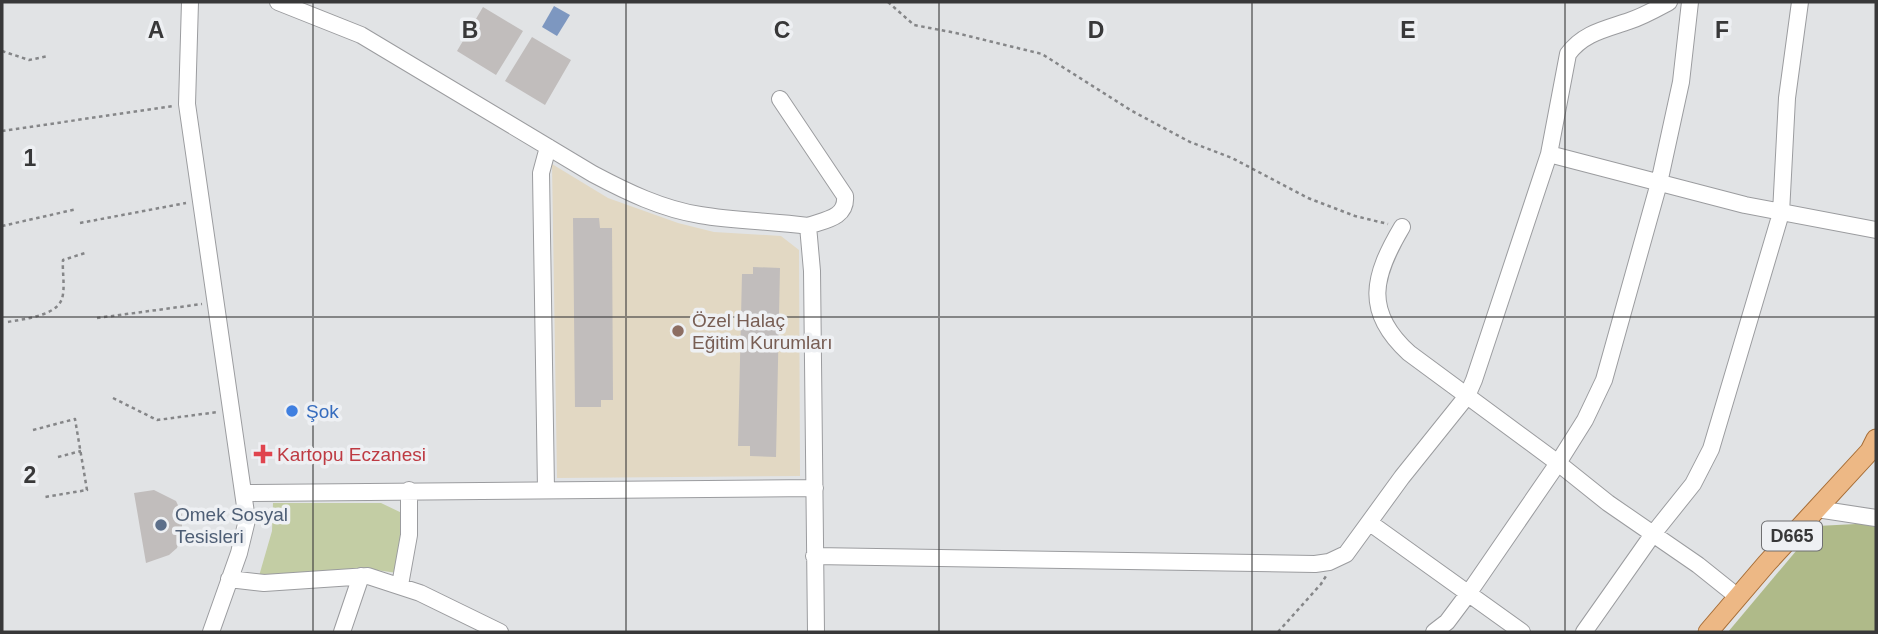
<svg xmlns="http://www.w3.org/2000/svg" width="1878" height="634" font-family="Helvetica,sans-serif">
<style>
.education{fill:#e2d8c3}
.green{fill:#c3cda4}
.forest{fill:#afba89}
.water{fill:#7d97c0}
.building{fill:#c1bdbc}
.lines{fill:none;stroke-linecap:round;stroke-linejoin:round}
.minor-casing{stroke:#9b9c9f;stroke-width:18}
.major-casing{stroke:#a66d36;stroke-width:21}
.path{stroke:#858688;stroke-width:2.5;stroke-dasharray:3.5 3.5;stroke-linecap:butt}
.minor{stroke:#fff;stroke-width:16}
.major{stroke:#edb885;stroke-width:19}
.grid{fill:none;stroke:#383839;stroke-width:2;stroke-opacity:0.55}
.education-dot{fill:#8d6e63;stroke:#eef0f3;stroke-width:2.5}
.shop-dot{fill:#3f7fe0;stroke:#eef0f3;stroke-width:2.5}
.health-dot{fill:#e0444e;stroke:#eef0f3;stroke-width:2.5}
.service-dot{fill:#5c6f8a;stroke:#eef0f3;stroke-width:2.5}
.labels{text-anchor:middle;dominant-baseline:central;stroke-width:7;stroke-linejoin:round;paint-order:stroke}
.shield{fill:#eef0f3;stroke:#6f6f71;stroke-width:2}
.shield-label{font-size:18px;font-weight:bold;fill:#383839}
.education-label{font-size:19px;fill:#785e54;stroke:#eef0f3;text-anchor:start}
.shop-label{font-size:19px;fill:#366cbe;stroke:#eef0f3;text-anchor:start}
.health-label{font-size:19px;fill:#be3a42;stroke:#eef0f3;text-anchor:start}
.service-label{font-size:19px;fill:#4e5e75;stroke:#eef0f3;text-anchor:start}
.grid-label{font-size:23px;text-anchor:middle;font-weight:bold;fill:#383839;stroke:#eef0f3;stroke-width:7;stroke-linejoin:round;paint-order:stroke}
</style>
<rect width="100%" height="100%" fill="#e1e3e5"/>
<path class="education" d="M 552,164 L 608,198 L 678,223 L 714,232 L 781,236 L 799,250 L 800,476 L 557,478 Z"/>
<path class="green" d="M 273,503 L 381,503 L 404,514 L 397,573 L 369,569 L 259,576 L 272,531 Z"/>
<path class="forest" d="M 1876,523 L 1876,632 L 1728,632 L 1817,526 Z"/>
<path class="water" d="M 554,6 L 570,15 L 557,36 L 542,27 Z"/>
<path class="building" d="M 483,7 L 523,31 L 496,75 L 457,51 Z
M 532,37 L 571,60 L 545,105 L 505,81 Z
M 573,218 L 599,218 L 600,228 L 612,228 L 613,400 L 601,400 L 601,407 L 575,407 Z
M 753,267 L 780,268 L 776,457 L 750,456 L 750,446 L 738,446 L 742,274 L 753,274 Z
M 154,490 L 176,501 L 182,514 L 182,529 L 177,548 L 169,555 L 146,563 L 134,493 Z"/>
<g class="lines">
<defs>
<path id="minor" d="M 190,2 L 187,104 L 247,520 L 239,553 L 211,632
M 278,2 L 361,35 L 593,174 C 627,192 662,209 700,215 C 735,221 772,221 808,226 L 812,271 L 816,632
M 780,99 L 845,196 C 847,218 825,220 808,226
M 1549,154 L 1745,205 L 1876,230
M 1402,227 C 1373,276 1363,311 1409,353 L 1558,463 L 1608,503 L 1698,565 L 1738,597
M 546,489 L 541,173 L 548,147
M 243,493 L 815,488
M 1817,509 L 1876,518
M 1370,523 L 1522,632
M 814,556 L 1315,564 L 1329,562 L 1346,554 L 1402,477 L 1467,396 L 1474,380 L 1549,154 L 1568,54 C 1583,33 1606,29 1629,21 C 1644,16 1656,9 1669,2
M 229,579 L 264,583 L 368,576 L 420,593 L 500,632
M 400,585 L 409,535 L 409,490
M 342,632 L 361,576
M 1434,632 L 1447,622 L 1468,594 L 1558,463 L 1585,420 L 1604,380 L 1659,183 L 1681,82 L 1690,2
M 1584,632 L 1653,534 L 1693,484 L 1711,449 L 1781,213 L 1787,98 L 1800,2"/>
<path id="major" d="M 1708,632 L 1767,563 L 1870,451 L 1876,439"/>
</defs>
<use href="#minor" class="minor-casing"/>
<use href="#major" class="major-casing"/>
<path class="path" d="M 888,2 L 914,25 L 956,33 L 1042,54 L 1132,111 L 1190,142 L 1232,158 L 1308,198 L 1355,216 L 1388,224
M 2,51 L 29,60 L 48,56
M 2,131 L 173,106
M 80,223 L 186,203
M 2,226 L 77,209
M 97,318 L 202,304
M 8,322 C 23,319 54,316 61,301 C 66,291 62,272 63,260 L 85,253
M 113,398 L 157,420 L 218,412
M 33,430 L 75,419 L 87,490 L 45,497
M 58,457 L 81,451
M 1278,632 L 1321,584 L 1326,576"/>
<use href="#minor" class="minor"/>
<use href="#major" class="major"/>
</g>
<path class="grid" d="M 313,2 L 313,632M 626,2 L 626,632M 939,2 L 939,632M 1252,2 L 1252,632M 1565,2 L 1565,632M 2,317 L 1876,317"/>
<circle class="education-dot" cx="678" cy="331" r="7"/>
<circle class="shop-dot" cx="292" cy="411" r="7"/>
<path class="health-dot" d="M259.5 443.5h7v7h7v7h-7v7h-7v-7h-7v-7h7z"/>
<circle class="service-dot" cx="161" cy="525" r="7"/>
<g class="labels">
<rect class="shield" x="1762" y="521.5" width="60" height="29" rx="5"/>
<g class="shield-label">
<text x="1792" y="536">D665</text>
</g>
<g class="education-label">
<text x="692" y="320">Özel Halaç<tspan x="692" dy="22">Eğitim Kurumları</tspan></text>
</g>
<g class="shop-label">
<text x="306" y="411">Şok</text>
</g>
<g class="health-label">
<text x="277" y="454">Kartopu Eczanesi</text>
</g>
<g class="service-label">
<text x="175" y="514">Omek Sosyal<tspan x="175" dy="22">Tesisleri</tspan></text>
</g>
</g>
<g class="grid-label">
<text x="156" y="38">A</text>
<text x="470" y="38">B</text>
<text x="782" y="38">C</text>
<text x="1096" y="38">D</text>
<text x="1408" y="38">E</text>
<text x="1722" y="38">F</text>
<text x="30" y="166">1</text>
<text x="30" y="483">2</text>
</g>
<rect width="1878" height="634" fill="none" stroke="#383839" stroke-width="7"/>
</svg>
